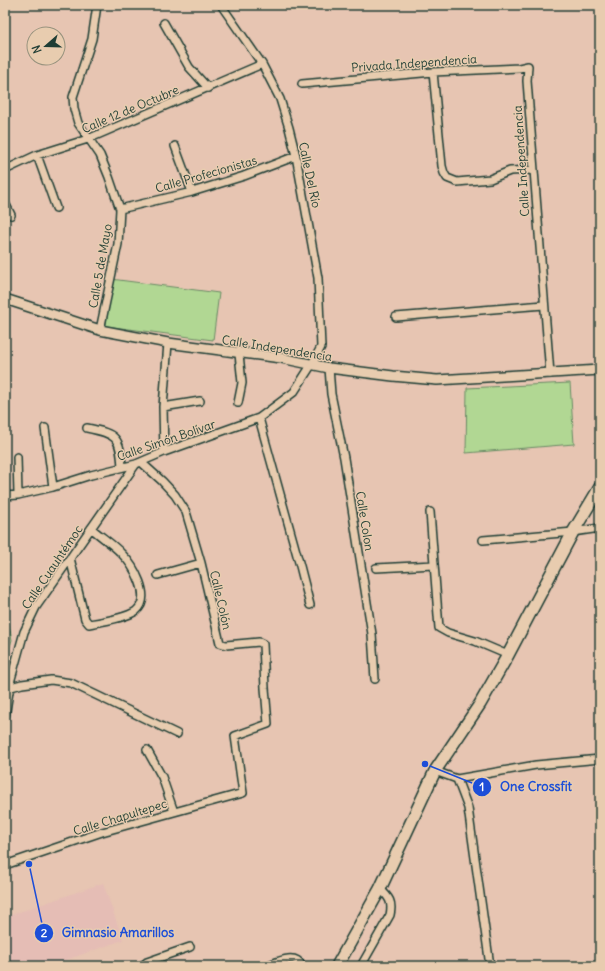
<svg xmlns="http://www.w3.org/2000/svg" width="605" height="971" font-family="Delius,sans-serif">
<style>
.built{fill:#e5bdb5}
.green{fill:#b1d793;stroke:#688a64}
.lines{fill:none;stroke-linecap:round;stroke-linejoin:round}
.minor-casing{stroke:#1f3d34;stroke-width:10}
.tertiary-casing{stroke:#1f3d34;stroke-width:12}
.secondary-casing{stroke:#1f3d34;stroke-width:14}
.minor{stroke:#e8ccaf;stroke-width:7}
.tertiary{stroke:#e8ccaf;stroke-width:9}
.secondary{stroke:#e8ccaf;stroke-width:11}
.labels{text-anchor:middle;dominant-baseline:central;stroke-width:3;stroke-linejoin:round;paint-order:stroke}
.street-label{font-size:12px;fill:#1f3d34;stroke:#e8ccaf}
.leader{fill:none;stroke:#1d4ed8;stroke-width:1.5}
.callout-dot{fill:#1d4ed8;stroke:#e8ccaf;stroke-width:1.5}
.mark-label{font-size:12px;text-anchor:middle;font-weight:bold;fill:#fff}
.callout-label{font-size:13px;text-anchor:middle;font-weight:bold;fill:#1d4ed8;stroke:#e8ccaf;stroke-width:3;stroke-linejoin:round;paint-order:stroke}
</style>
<rect width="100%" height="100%" fill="#e7c5b2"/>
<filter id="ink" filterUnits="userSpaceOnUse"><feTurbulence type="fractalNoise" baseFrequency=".025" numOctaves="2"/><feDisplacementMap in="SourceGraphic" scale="8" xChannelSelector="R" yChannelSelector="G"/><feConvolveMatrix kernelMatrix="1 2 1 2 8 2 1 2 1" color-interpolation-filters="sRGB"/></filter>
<g filter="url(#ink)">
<path class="built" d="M 103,883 L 123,940 L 49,966 L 5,966 L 5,917 Z"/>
<path class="green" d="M 111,279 L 219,293 L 213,340 L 106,326 Z
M 570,383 L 574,444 L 466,453 L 467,388 Z
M 5,604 L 12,640 L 8,652 L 5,652 Z"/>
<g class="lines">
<defs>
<path id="minor" d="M 97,5 L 92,39 L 73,97 L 74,109 L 78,123 L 100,155 L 109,177 L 120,209 L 118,244 L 100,330
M 164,23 L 189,67 L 208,88
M 433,72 L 442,166 L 444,173 L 447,178 L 457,182 L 490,179 L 510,171 L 534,170
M 302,84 L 433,72 L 519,68 L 528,66 L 527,81 L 550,374
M 175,146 L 192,192
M 37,155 L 56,208
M 5,170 L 37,155 L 88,139 L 262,64
M 5,203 L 11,215
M 120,209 L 192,192 L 244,176 L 296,156
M 396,317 L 544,305
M 329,368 L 331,394 L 344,458 L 372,634 L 375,679
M 238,403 L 242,383 L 239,354
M 163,407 L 200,401
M 259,418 L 300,566 L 310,605
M 45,428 L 53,487
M 87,428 C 117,434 120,437 122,467
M 164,452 L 163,407 L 168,343
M 17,457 L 18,495
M 5,496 L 18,495 L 53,487 L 91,475 L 136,464 L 164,452 L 259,418 L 294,392 L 312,364 L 321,347 L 318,278 L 296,156 L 289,128 L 280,99 L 262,64 L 221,5
M 430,512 L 439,628 L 448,633 L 475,641 L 508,655
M 483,540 L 573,532 L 600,528
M 70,558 L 85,619 L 89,624 C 101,622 126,618 136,611 C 153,597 133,565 122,554 C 113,544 101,537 91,528
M 376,568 L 434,565
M 158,575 L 201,563
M 11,687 L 22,684 L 51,680 L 71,683 L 177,734
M 5,717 L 11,679 L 24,632 L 36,607 L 136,464
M 147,750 L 162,777 L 174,812
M 435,771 L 457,779 L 468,808 L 490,966
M 457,779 L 536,765 L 600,759
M 5,865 L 102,832 L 243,793 L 235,736 L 268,724 L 265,688 L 263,644 L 259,642 L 226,645 L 220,643 L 201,563 L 186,512 L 175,495 L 162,481 L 141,462
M 142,966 L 147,962 L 190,947
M 266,966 C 277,962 295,952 302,966
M 361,966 L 390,915 C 393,902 389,897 380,889"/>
<path id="tertiary" d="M 5,299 L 100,330 L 168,343 L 281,358 L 329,368 L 393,376 L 437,380 L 600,370"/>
<path id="secondary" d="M 337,966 L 380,889 L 435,771 L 480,704 L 508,655 L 573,532 L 600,487"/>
</defs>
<use href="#minor" class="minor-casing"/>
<use href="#tertiary" class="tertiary-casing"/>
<use href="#secondary" class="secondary-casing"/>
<use href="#minor" class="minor"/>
<use href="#tertiary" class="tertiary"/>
<use href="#secondary" class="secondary"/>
</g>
</g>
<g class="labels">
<g class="street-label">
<text transform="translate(414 63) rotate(-4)">Privada Independencia</text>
<text transform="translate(130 109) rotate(-23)">Calle 12 de Octubre</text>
<text transform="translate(521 161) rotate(-94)">Calle Independencia</text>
<text transform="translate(206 174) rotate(-16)">Calle Profecionistas</text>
<text transform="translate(310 175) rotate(78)">Calle Del Río</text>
<text transform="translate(100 266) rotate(-80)">Calle 5 de Mayo</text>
<text transform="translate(277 348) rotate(9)">Calle Independencia</text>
<text transform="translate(166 440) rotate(-19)">Calle Simón Bolívar</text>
<text transform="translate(365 521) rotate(81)">Calle Colon</text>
<text transform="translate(52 567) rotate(-56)">Calle Cuauhtémoc</text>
<text transform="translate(221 600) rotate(77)">Calle Colón</text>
<text transform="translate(120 817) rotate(-17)">Calle Chapultepec</text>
</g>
</g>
<path class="leader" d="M425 764L482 787M29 864L44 933"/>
<g class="callout-dot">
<circle cx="425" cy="764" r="4"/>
<circle cx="29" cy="864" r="4"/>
<circle cx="482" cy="787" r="10"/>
<circle cx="44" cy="933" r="10"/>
</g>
<g class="mark-label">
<text x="482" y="791">1</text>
<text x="44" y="937">2</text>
</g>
<g class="callout-label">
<text x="536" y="791">One Crossfit</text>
<text x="118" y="937">Gimnasio Amarillos</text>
</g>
<rect width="605" height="971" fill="none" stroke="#e8ccaf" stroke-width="20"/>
<rect x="10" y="10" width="585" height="951" fill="none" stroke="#1f3d34" stroke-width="1.5" filter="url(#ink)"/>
<g transform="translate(46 46) rotate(250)"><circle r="19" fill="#e8ccaf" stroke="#98937e"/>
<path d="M0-3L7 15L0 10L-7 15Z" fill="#1f3d34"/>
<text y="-6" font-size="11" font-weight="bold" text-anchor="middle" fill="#1f3d34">N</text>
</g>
</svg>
